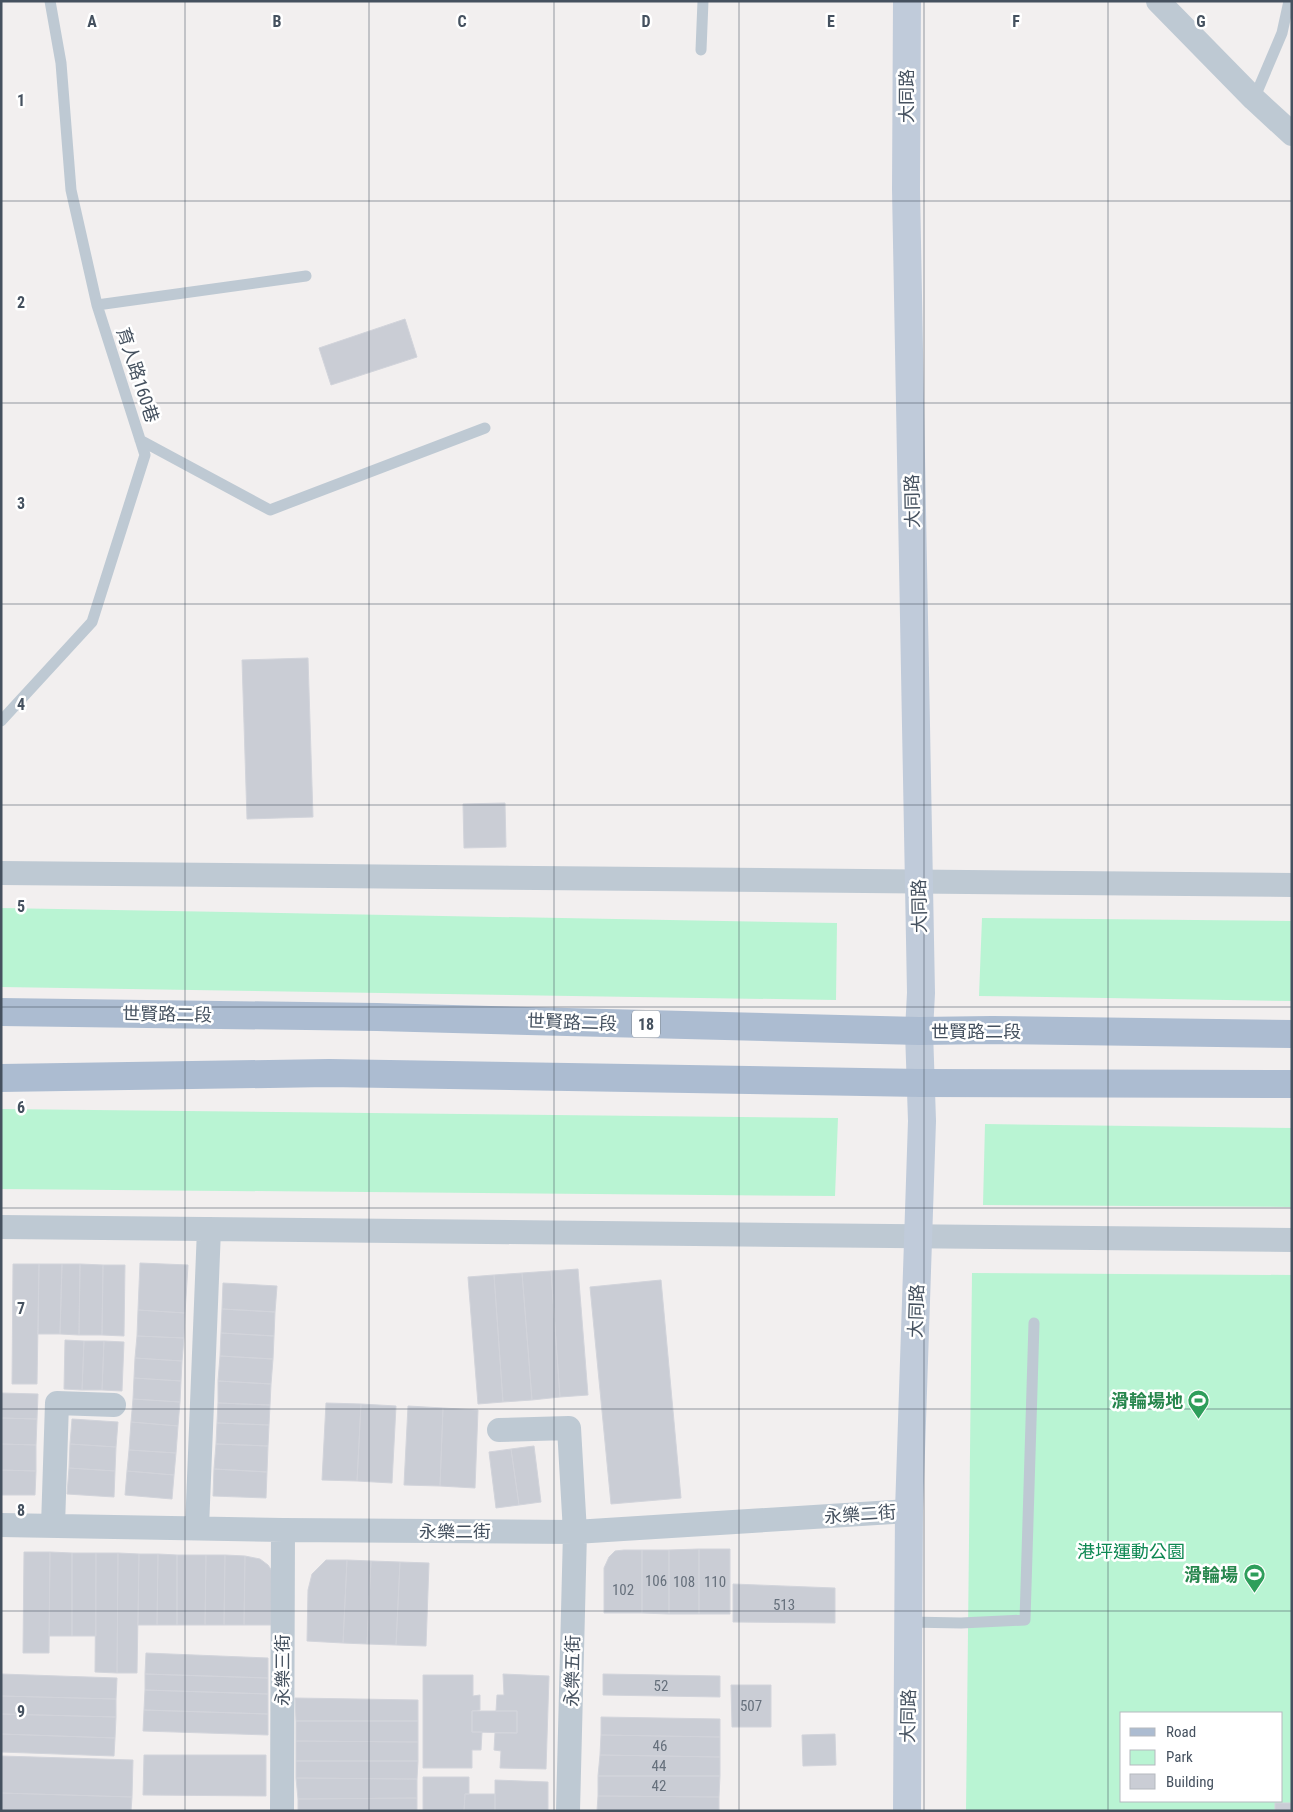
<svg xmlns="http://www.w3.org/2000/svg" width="1293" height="1812" font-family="'Roboto Condensed','Noto Sans TC',sans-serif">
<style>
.green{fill:#b9f4d3;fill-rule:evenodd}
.building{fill:#cacdd5;stroke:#d2d4db}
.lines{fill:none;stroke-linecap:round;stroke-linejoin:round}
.lane{stroke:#bec9d3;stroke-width:11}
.street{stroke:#bec9d3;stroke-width:24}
.secondary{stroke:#c0cbda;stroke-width:28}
.primary{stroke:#acbcd1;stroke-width:28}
.grid{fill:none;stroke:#45515f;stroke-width:1;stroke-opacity:0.55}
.labels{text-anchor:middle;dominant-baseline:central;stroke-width:5;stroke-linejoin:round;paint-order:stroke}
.number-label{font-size:15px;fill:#66707c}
.shield{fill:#fff;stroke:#7d858f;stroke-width:1}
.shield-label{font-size:16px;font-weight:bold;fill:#45515f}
.street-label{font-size:18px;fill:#45515f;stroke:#fff}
.leisure-label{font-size:18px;font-weight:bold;fill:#27864d;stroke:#fff;text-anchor:end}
.park-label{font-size:18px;fill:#0d8852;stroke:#fff}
.grid-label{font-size:16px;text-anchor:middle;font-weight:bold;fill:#45515f;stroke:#fff;stroke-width:5;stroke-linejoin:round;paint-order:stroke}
</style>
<rect width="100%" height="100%" fill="#f2efef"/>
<path class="green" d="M 1,908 L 837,923 L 836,1000 L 1,987 Z
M 982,918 L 1292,921 L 1292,1001 L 979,996 Z
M 1,1109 L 838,1118 L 835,1196 L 1,1189 Z
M 985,1124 L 1292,1128 L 1292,1207 L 983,1205 Z
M 972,1273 L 1292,1275 L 1292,1811 L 966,1811 ZM 1122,1713 L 1282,1713 L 1282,1801 L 1122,1801 Z"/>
<path class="building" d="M 405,319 L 417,357 L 331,385 L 319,348 Z
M 308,658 L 313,817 L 247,819 L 242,660 Z
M 505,803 L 506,847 L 464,848 L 463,804 Z
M 140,1263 L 188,1265 L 185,1313 L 138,1310 Z
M 13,1264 L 39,1264 L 37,1384 L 12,1384 Z
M 39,1264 L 62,1264 L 60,1334 L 38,1334 Z
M 62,1264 L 80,1264 L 79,1335 L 60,1334 Z
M 80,1264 L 103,1265 L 102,1335 L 79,1335 Z
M 103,1265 L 125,1265 L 124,1336 L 102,1335 Z
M 578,1269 L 588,1395 L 560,1397 L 551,1271 Z
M 551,1271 L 560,1397 L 532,1400 L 522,1273 Z
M 522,1273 L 532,1400 L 503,1402 L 494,1275 Z
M 494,1275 L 503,1402 L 478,1404 L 468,1277 Z
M 661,1280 L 681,1498 L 611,1504 L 590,1287 Z
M 223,1283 L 277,1286 L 275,1312 L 222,1309 Z
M 222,1309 L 275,1312 L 274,1336 L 221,1333 Z
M 138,1310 L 185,1313 L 184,1338 L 137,1336 Z
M 221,1333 L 274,1336 L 273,1359 L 220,1356 Z
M 137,1336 L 184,1338 L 182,1361 L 135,1358 Z
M 65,1340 L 84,1341 L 82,1390 L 64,1389 Z
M 84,1341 L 104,1341 L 102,1390 L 82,1390 Z
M 104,1341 L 124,1342 L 122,1391 L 102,1390 Z
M 220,1356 L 273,1359 L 271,1384 L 218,1381 Z
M 135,1358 L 182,1361 L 181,1381 L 134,1378 Z
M 134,1378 L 181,1381 L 180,1402 L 133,1399 Z
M 218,1381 L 271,1384 L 270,1405 L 218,1403 Z
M 1,1393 L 38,1394 L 37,1419 L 1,1418 Z
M 133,1399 L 180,1402 L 178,1426 L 131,1422 Z
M 218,1403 L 270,1405 L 269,1425 L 217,1423 Z
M 326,1403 L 361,1404 L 357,1481 L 322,1480 Z
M 361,1404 L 396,1406 L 392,1483 L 357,1481 Z
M 408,1406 L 443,1408 L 440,1486 L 404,1485 Z
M 443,1408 L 478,1410 L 475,1488 L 440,1486 Z
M 1,1418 L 37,1419 L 36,1445 L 1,1444 Z
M 72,1419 L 118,1422 L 116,1447 L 70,1444 Z
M 131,1422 L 178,1426 L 176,1453 L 129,1450 Z
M 217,1423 L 269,1425 L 268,1446 L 216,1444 Z
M 1,1444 L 36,1445 L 36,1471 L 1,1470 Z
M 70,1444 L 116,1447 L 115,1471 L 69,1468 Z
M 216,1444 L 268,1446 L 267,1472 L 214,1469 Z
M 534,1446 L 541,1502 L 519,1505 L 511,1449 Z
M 511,1449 L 519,1505 L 496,1508 L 489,1452 Z
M 129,1450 L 176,1453 L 174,1475 L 127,1471 Z
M 69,1468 L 115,1471 L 114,1497 L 67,1494 Z
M 214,1469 L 267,1472 L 266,1498 L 213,1496 Z
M 1,1470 L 36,1471 L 35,1495 L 1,1495 Z
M 127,1471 L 174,1475 L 172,1499 L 125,1495 Z
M 699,1549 L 730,1549 L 730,1614 L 699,1614 Z
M 699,1549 L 699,1614 L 669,1614 L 669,1550 Z
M 624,1550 L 642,1550 L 642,1613 L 604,1613 L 604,1568 L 609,1557 L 615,1551 Z
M 642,1550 L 669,1550 L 669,1614 L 642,1613 Z
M 24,1552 L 50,1552 L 49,1653 L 23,1653 Z
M 50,1552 L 72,1553 L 72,1636 L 49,1636 Z
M 72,1553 L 96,1553 L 96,1636 L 72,1636 Z
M 96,1553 L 118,1553 L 117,1673 L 95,1672 Z
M 118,1553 L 139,1554 L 137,1673 L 117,1673 Z
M 139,1554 L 158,1554 L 157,1625 L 138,1625 Z
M 158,1554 L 177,1555 L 177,1625 L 157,1625 Z
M 177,1555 L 206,1555 L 205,1625 L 177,1625 Z
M 206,1555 L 225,1555 L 224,1625 L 205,1625 Z
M 225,1555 L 245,1556 L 244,1625 L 224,1625 Z
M 245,1556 L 260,1559 L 268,1565 L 272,1571 L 271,1625 L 244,1625 Z
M 326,1560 L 347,1560 L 343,1643 L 307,1641 L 308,1590 L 312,1574 Z
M 347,1560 L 371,1561 L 367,1644 L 343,1643 Z
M 371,1561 L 400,1562 L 396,1645 L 367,1644 Z
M 400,1562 L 429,1563 L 426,1646 L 396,1645 Z
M 733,1584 L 835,1588 L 835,1623 L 733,1622 Z
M 146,1653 L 268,1658 L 268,1678 L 145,1674 Z
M 1,1674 L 117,1678 L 116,1699 L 1,1696 Z
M 145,1674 L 268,1678 L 268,1694 L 145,1690 Z
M 503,1674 L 549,1676 L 546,1769 L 500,1768 L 501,1751 L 494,1750 L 495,1733 L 517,1733 L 517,1711 L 496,1711 L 497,1695 L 504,1695 Z
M 603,1674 L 720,1676 L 720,1697 L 603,1695 Z
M 423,1675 L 473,1675 L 473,1696 L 480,1695 L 480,1710 L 472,1711 L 472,1732 L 482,1732 L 481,1750 L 472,1750 L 472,1768 L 423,1768 Z
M 731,1685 L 771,1685 L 771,1727 L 732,1727 Z
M 145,1690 L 268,1694 L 268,1714 L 144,1710 Z
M 1,1696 L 116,1699 L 116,1717 L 1,1714 Z
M 295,1698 L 418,1700 L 418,1721 L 296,1721 Z
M 144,1710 L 268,1714 L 268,1735 L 143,1731 Z
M 472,1711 L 517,1711 L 517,1733 L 472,1732 Z
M 1,1714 L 116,1717 L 115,1738 L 1,1734 Z
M 601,1717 L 720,1719 L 720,1737 L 601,1735 Z
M 296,1721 L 418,1721 L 418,1742 L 296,1741 Z
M 1,1734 L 115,1738 L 114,1756 L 1,1752 Z
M 835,1734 L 836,1765 L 803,1766 L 802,1735 Z
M 601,1735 L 720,1737 L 720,1757 L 600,1755 Z
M 296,1741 L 418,1742 L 418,1761 L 296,1761 Z
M 144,1755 L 266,1755 L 266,1796 L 143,1795 Z
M 600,1755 L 720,1757 L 720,1776 L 598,1776 Z
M 1,1756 L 133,1760 L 132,1797 L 1,1793 Z
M 296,1761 L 418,1761 L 417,1779 L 296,1778 Z
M 598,1776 L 720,1776 L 719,1797 L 598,1796 Z
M 423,1777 L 469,1777 L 469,1794 L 465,1794 L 464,1811 L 423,1811 Z
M 296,1778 L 417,1779 L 417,1798 L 298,1799 Z
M 495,1780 L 548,1782 L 548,1811 L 495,1811 Z
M 1,1793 L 132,1797 L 131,1811 L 1,1811 Z
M 465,1794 L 495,1794 L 495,1811 L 464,1811 Z
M 598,1796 L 719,1797 L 719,1811 L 597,1811 Z
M 417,1798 L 417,1811 L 298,1811 L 298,1799 Z
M 1275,1803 L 1292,1803 L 1292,1811 L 1275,1811 Z"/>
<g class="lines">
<path class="lane" d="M 701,50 L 703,1
M 1254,99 L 1282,33 L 1289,1
M 97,305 L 306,276
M 140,440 L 270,510 L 485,428
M 1,721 L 92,622 L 145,455 L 97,305 L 71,190 L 61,63 L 50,1
M 909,1622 L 961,1623 L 1025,1620 L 1034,1323"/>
<path class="street" d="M 1158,1 L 1254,99 L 1292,134
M 1,873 L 1292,885
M 1,1227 L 1292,1240
M 499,1430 L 569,1428 L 575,1532 L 568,1811
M 1,1525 L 283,1530 L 575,1532 L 909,1511
M 53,1526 L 57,1403 L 114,1405
M 197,1528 L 209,1229
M 282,1811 L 283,1530"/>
<path class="secondary" d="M 907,1 L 906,189 L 921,993 L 919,1031 L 922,1121 L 909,1511 L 907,1811"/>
<path class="primary" d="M 1,1012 L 377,1017 L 919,1031 L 992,1030 L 1292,1034
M 1,1078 L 329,1073 L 921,1083 L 1292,1084"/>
</g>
<path class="grid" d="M 185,1 L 185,1811M 369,1 L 369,1811M 554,1 L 554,1811M 739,1 L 739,1811M 924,1 L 924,1811M 1108,1 L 1108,1811M 1,201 L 1292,201M 1,403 L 1292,403M 1,604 L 1292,604M 1,805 L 1292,805M 1,1007 L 1292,1007M 1,1208 L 1292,1208M 1,1409 L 1292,1409M 1,1611 L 1292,1611"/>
<defs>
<symbol id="stadium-pin" viewBox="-11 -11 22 30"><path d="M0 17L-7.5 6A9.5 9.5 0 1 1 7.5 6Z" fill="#2e9e5b" stroke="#fff"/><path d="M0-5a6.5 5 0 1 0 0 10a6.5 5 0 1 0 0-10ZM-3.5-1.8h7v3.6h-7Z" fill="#fff"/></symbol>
</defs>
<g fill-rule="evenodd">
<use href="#stadium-pin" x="1186" y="1388" width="25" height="34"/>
<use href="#stadium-pin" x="1242" y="1562" width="25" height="34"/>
</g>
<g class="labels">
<g class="number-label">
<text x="656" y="1581">106</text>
<text x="684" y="1582">108</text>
<text x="715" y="1582">110</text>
<text x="623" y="1590">102</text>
<text x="784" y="1605">513</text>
<text x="661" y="1686">52</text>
<text x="751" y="1706">507</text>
<text x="660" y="1746">46</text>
<text x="659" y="1766">44</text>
<text x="659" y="1786">42</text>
</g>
<rect class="shield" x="632" y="1010.5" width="28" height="27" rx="4"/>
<g class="shield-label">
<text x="646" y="1024">18</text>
</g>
<g class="street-label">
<text transform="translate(906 96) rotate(-90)">大同路</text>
<text transform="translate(138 375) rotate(72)">育人路160巷</text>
<text transform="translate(912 501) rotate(-91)">大同路</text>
<text transform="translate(919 906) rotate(-91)">大同路</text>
<text transform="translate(167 1014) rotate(1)">世賢路二段</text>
<text transform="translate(572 1022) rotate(2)">世賢路二段</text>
<text x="976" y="1031">世賢路二段</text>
<text transform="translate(916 1311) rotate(-88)">大同路</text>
<text transform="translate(860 1514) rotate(-4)">永樂二街</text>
<text x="455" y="1531">永樂二街</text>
<text transform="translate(282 1670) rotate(-90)">永樂三街</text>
<text transform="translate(572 1671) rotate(-89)">永樂五街</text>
<text transform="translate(908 1716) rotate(-89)">大同路</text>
</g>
<g class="leisure-label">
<text x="1183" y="1400">滑輪場地</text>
<text x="1238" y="1574">滑輪場</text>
</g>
<g class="park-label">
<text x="1131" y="1551">港坪運動公園</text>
</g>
</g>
<g class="grid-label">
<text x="92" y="27">A</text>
<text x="277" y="27">B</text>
<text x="462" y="27">C</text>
<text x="646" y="27">D</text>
<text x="831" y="27">E</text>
<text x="1016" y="27">F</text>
<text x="1201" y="27">G</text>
<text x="21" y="106">1</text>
<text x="21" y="308">2</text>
<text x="21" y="509">3</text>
<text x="21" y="710">4</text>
<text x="21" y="912">5</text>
<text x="21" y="1113">6</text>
<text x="21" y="1314">7</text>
<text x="21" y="1516">8</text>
<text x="21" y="1717">9</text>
</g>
<rect width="1293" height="1812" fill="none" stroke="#45515f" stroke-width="5"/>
<rect x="1120" y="1712" width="162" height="90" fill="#ffffff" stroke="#b5b9bf"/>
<rect x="1130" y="1728" width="25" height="8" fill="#acbcd1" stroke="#b5b9bf"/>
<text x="1166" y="1737" font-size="15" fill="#45515f">Road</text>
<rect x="1130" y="1750" width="25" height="15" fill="#b9f4d3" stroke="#b5b9bf"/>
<text x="1166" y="1762" font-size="15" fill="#45515f">Park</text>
<rect x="1130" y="1774" width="25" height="15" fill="#cacdd5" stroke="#b5b9bf"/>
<text x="1166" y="1787" font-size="15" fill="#45515f">Building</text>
</svg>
